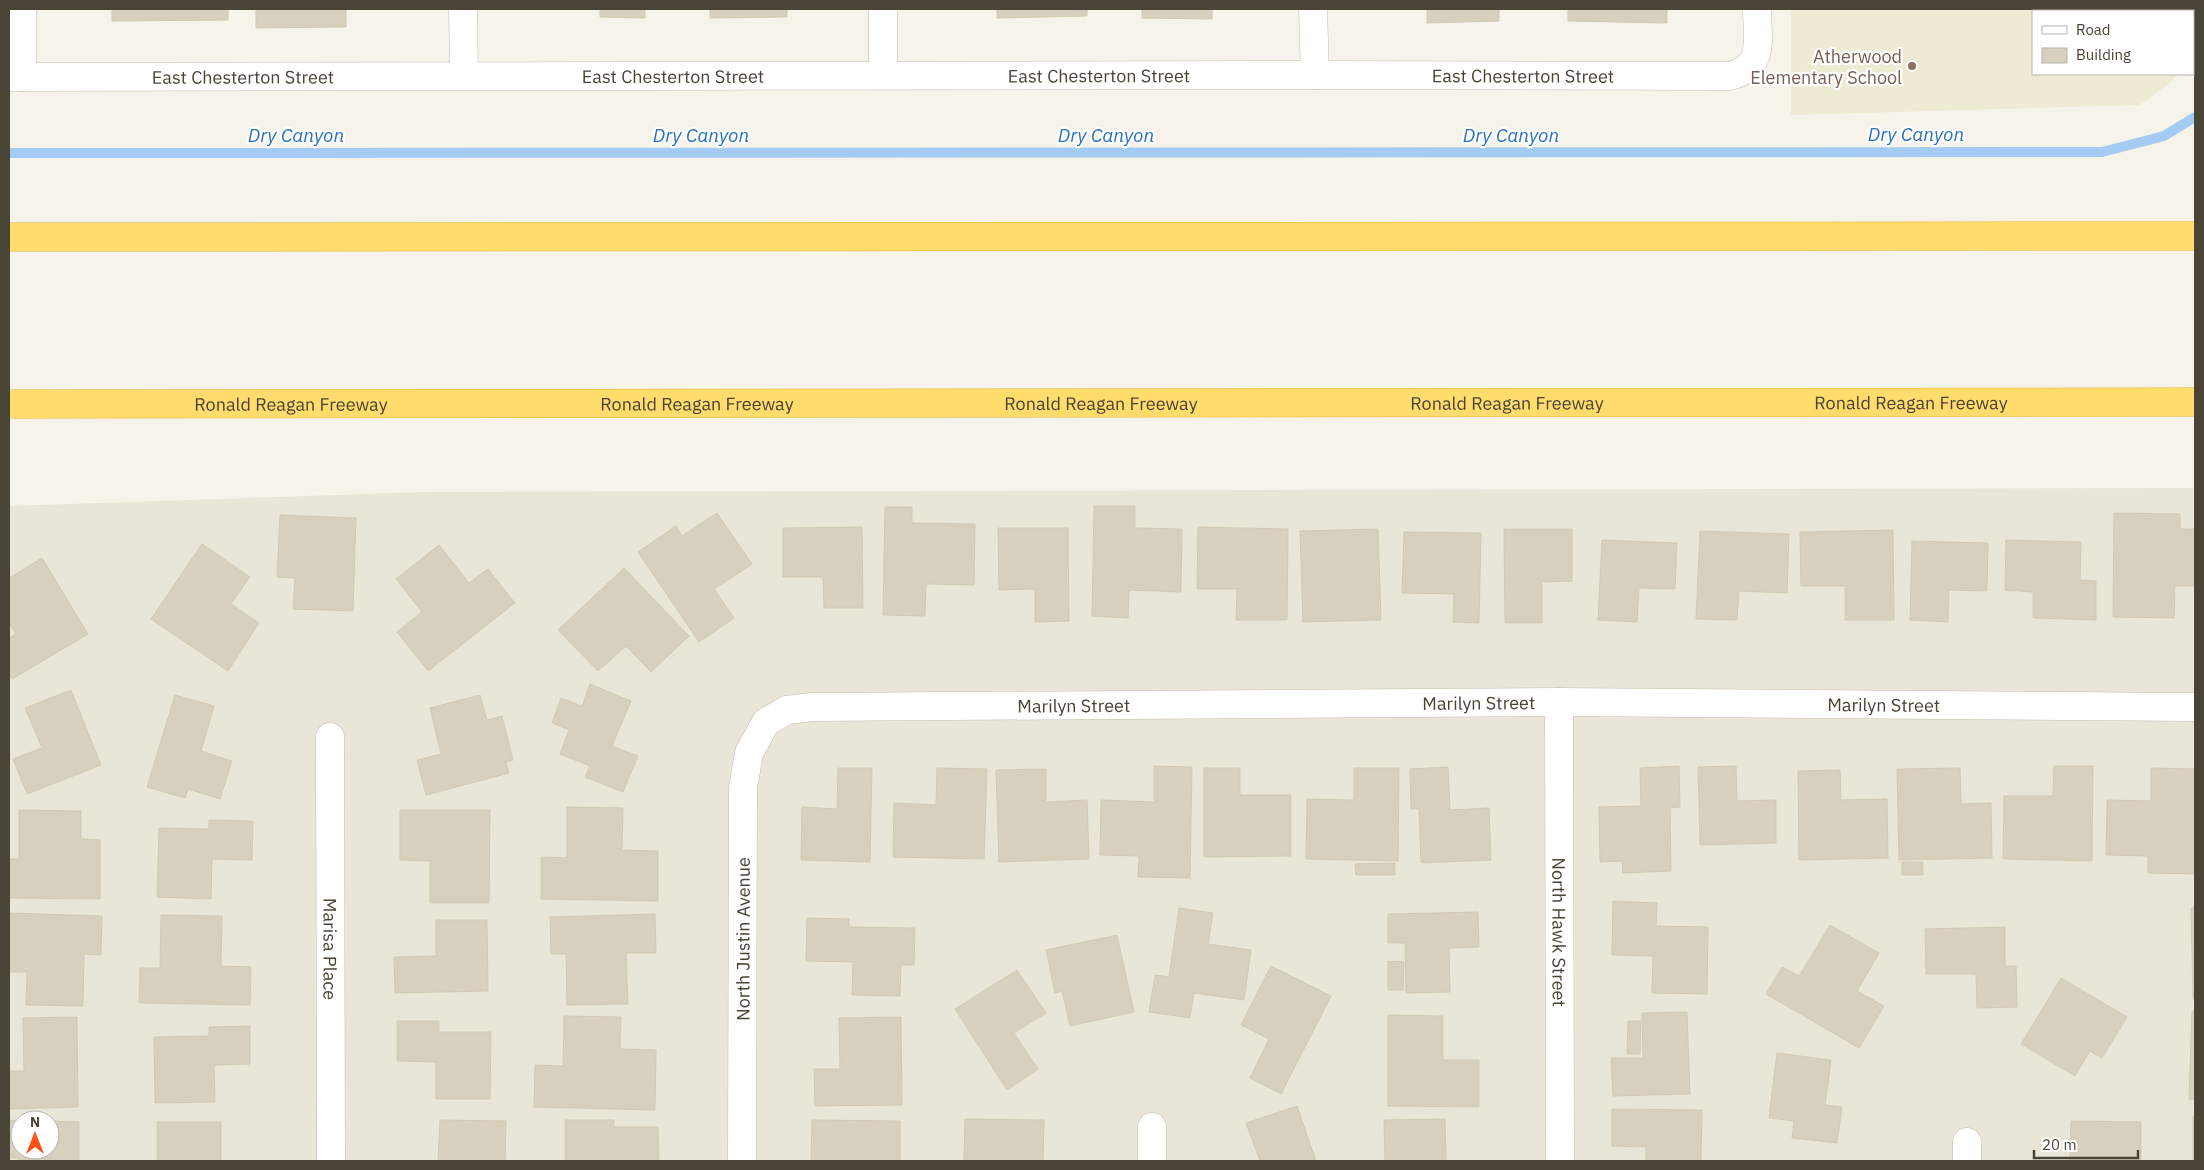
<svg xmlns="http://www.w3.org/2000/svg" width="2204" height="1170" font-family="'IBM Plex Sans',sans-serif">
<style>
.residential{fill:#eae6d7;fill-rule:evenodd}
.education{fill:#efead3}
.lines{fill:none;stroke-linecap:round;stroke-linejoin:round}
.stream{stroke:#a4cbf4;stroke-width:10}
.building{fill:#d8d0be;stroke:#d3c9b1}
.minor-casing{stroke:#c2bcab;stroke-width:29}
.highway-casing{stroke:#e5b534;stroke-width:29}
.minor{stroke:#fff;stroke-width:28}
.highway{stroke:#ffdc6b;stroke-width:28}
.education-dot{fill:#8d6e63;stroke:#fff;stroke-width:2}
.labels{text-anchor:middle;dominant-baseline:central;stroke-width:4.5;stroke-linejoin:round;paint-order:stroke}
.education-label{font-size:18px;fill:#785e54;stroke:#fff;text-anchor:end}
.street-label{font-size:18px;fill:#4a4437;stroke:#fff}
.water-label{font-size:19px;font-style:italic;fill:#2a70bc;stroke:#fff}
</style>
<rect width="100%" height="100%" fill="#f5f3ea"/>
<path class="residential" d="M 2195,488 L 2195,1161 L 9,1161 L 9,506 L 427,492 ZM 20,1120 L 50,1120 L 50,1150 L 20,1150 Z"/>
<path class="education" d="M 1791,9 L 2195,9 L 2195,57 L 2193,59 L 2193,11 L 2033,11 L 2033,74 L 2179,74 L 2170,83 L 2140,105 L 1791,115 Z"/>
<g class="lines">
<path class="stream" d="M 9,153 L 2102,152 L 2164,136 L 2195,117"/>
</g>
<path class="building" d="M 112,9 L 228,9 L 228,20 L 112,21 Z
M 256,9 L 346,9 L 346,27 L 256,28 Z
M 600,9 L 645,9 L 645,18 L 600,17 Z
M 710,9 L 787,9 L 787,17 L 710,18 Z
M 997,9 L 1087,9 L 1087,16 L 997,18 Z
M 1142,9 L 1212,9 L 1212,19 L 1142,18 Z
M 1427,9 L 1499,9 L 1499,21 L 1427,23 Z
M 1568,9 L 1667,9 L 1667,23 L 1568,21 Z
M 1094,506 L 1135,506 L 1135,528 L 1182,529 L 1181,592 L 1129,590 L 1128,618 L 1092,616 Z
M 885,507 L 912,507 L 912,523 L 975,524 L 974,585 L 926,584 L 925,616 L 883,615 Z
M 717,513 L 752,564 L 714,589 L 734,618 L 699,642 L 638,552 L 676,526 L 682,536 Z
M 2114,513 L 2180,514 L 2180,529 L 2195,529 L 2195,586 L 2175,586 L 2174,618 L 2113,617 Z
M 280,515 L 356,518 L 353,611 L 293,609 L 295,578 L 277,577 Z
M 862,527 L 863,608 L 824,608 L 823,577 L 783,577 L 783,528 Z
M 1198,527 L 1288,529 L 1287,620 L 1236,620 L 1237,589 L 1197,589 Z
M 998,528 L 1068,528 L 1069,621 L 1035,622 L 1035,589 L 999,590 Z
M 1378,529 L 1381,620 L 1303,622 L 1300,531 Z
M 1504,529 L 1572,529 L 1572,581 L 1542,582 L 1542,623 L 1505,623 Z
M 1893,530 L 1894,620 L 1845,620 L 1845,586 L 1801,586 L 1800,532 Z
M 1700,531 L 1789,534 L 1787,593 L 1739,591 L 1737,620 L 1696,619 Z
M 1404,532 L 1481,533 L 1479,623 L 1453,622 L 1454,594 L 1402,593 Z
M 1602,540 L 1677,543 L 1675,589 L 1639,588 L 1637,622 L 1598,620 Z
M 2006,540 L 2081,542 L 2080,580 L 2096,581 L 2096,620 L 2033,618 L 2033,592 L 2005,590 Z
M 1912,541 L 1988,543 L 1987,591 L 1949,590 L 1948,622 L 1910,620 Z
M 202,544 L 250,577 L 231,604 L 259,623 L 228,671 L 151,619 Z
M 439,545 L 469,583 L 488,569 L 515,603 L 428,671 L 397,632 L 422,612 L 396,579 Z
M 42,558 L 88,634 L 12,679 L 9,674 L 9,638 L 16,634 L 9,623 L 9,578 Z
M 624,568 L 689,636 L 651,672 L 626,646 L 598,671 L 558,630 Z
M 590,684 L 631,701 L 612,746 L 638,756 L 623,792 L 585,777 L 590,766 L 560,754 L 569,730 L 552,723 L 561,698 L 582,706 Z
M 71,690 L 101,765 L 27,794 L 13,759 L 42,748 L 25,708 Z
M 175,695 L 214,706 L 201,751 L 232,761 L 220,799 L 188,789 L 185,798 L 147,787 Z
M 480,695 L 487,720 L 502,716 L 513,760 L 506,762 L 509,773 L 426,795 L 417,760 L 441,754 L 430,708 Z
M 1154,766 L 1192,767 L 1190,878 L 1138,877 L 1139,856 L 1100,855 L 1101,800 L 1154,802 Z
M 1679,766 L 1680,807 L 1670,808 L 1671,871 L 1623,873 L 1622,861 L 1600,862 L 1599,807 L 1641,806 L 1640,768 Z
M 1736,766 L 1737,801 L 1776,800 L 1776,843 L 1700,845 L 1698,767 Z
M 2054,766 L 2093,766 L 2092,861 L 2003,859 L 2004,796 L 2053,796 Z
M 1448,767 L 1450,810 L 1489,808 L 1491,860 L 1421,863 L 1419,809 L 1411,809 L 1410,769 Z
M 838,768 L 872,768 L 870,862 L 801,860 L 802,807 L 837,809 Z
M 937,768 L 987,769 L 984,859 L 893,857 L 894,803 L 936,805 Z
M 1204,768 L 1240,768 L 1240,795 L 1291,795 L 1291,856 L 1204,857 Z
M 1354,768 L 1399,768 L 1398,861 L 1306,859 L 1307,799 L 1354,800 Z
M 1960,768 L 1961,804 L 1991,803 L 1992,858 L 1899,860 L 1897,769 Z
M 2151,768 L 2195,769 L 2195,874 L 2148,873 L 2148,856 L 2106,855 L 2107,800 L 2151,801 Z
M 1046,769 L 1046,802 L 1087,800 L 1089,859 L 999,862 L 996,770 Z
M 1840,770 L 1841,800 L 1887,799 L 1888,858 L 1799,860 L 1798,771 Z
M 567,807 L 623,808 L 622,850 L 658,851 L 658,901 L 541,899 L 541,857 L 567,858 Z
M 19,810 L 81,811 L 81,839 L 100,840 L 100,899 L 9,898 L 9,859 L 19,859 Z
M 400,810 L 490,810 L 489,903 L 430,903 L 430,861 L 400,860 Z
M 209,820 L 253,821 L 252,860 L 212,859 L 211,899 L 157,897 L 159,828 L 209,829 Z
M 1902,862 L 1923,862 L 1923,875 L 1902,875 Z
M 1395,863 L 1395,875 L 1356,875 L 1355,864 Z
M 1613,901 L 1657,903 L 1656,926 L 1708,927 L 1707,994 L 1652,993 L 1653,956 L 1612,955 Z
M 1179,908 L 1213,913 L 1208,944 L 1251,950 L 1244,1000 L 1194,993 L 1190,1018 L 1149,1012 L 1155,975 L 1169,977 Z
M 2191,908 L 2195,908 L 2195,999 L 2193,999 Z
M 1478,912 L 1479,947 L 1449,948 L 1450,992 L 1406,993 L 1405,943 L 1388,943 L 1388,914 Z
M 9,913 L 102,916 L 101,955 L 84,954 L 83,1006 L 26,1005 L 27,972 L 9,972 Z
M 655,914 L 656,953 L 626,953 L 628,1004 L 567,1005 L 566,954 L 551,954 L 550,917 Z
M 161,915 L 222,916 L 221,966 L 251,967 L 250,1005 L 139,1003 L 140,968 L 160,968 Z
M 807,918 L 849,919 L 849,927 L 915,928 L 914,965 L 901,965 L 900,996 L 852,995 L 853,962 L 806,961 Z
M 436,920 L 487,920 L 488,991 L 395,993 L 394,957 L 436,956 Z
M 1830,925 L 1879,953 L 1857,991 L 1884,1006 L 1859,1048 L 1766,994 L 1782,967 L 1799,976 Z
M 2005,927 L 2005,966 L 2016,966 L 2017,1007 L 1977,1008 L 1976,974 L 1926,974 L 1925,929 Z
M 1117,935 L 1134,1012 L 1070,1026 L 1062,991 L 1055,993 L 1046,950 Z
M 1388,961 L 1404,962 L 1403,990 L 1388,990 Z
M 1271,966 L 1331,996 L 1281,1094 L 1250,1078 L 1269,1039 L 1241,1025 Z
M 1017,970 L 1046,1013 L 1014,1033 L 1038,1069 L 1007,1090 L 955,1009 Z
M 2061,978 L 2127,1017 L 2102,1058 L 2090,1051 L 2075,1076 L 2021,1044 Z
M 2192,1011 L 2195,1011 L 2195,1100 L 2189,1099 Z
M 1687,1012 L 1690,1094 L 1613,1096 L 1611,1058 L 1643,1058 L 1642,1013 Z
M 1388,1015 L 1443,1016 L 1443,1060 L 1479,1060 L 1479,1107 L 1388,1106 Z
M 564,1016 L 621,1017 L 620,1049 L 656,1050 L 655,1110 L 534,1107 L 535,1065 L 563,1066 Z
M 77,1017 L 78,1107 L 9,1109 L 9,1071 L 24,1071 L 23,1018 Z
M 901,1017 L 902,1105 L 815,1106 L 814,1069 L 840,1069 L 839,1018 Z
M 397,1021 L 439,1021 L 439,1032 L 491,1032 L 490,1099 L 436,1099 L 436,1062 L 397,1061 Z
M 1628,1021 L 1641,1021 L 1640,1054 L 1627,1054 Z
M 250,1026 L 250,1064 L 214,1065 L 215,1102 L 155,1103 L 154,1037 L 209,1036 L 209,1027 Z
M 1777,1053 L 1831,1060 L 1825,1105 L 1842,1107 L 1837,1143 L 1792,1138 L 1794,1121 L 1769,1118 Z
M 1297,1106 L 1316,1161 L 1260,1161 L 1246,1123 Z
M 1612,1109 L 1702,1110 L 1701,1161 L 1646,1161 L 1646,1147 L 1612,1146 Z
M 2193,1116 L 2195,1116 L 2195,1161 L 2193,1161 Z
M 965,1119 L 1044,1120 L 1043,1161 L 1055,1161 L 964,1161 Z
M 1445,1119 L 1446,1161 L 1385,1161 L 1384,1120 Z
M 9,1120 L 20,1121 L 20,1150 L 50,1150 L 50,1121 L 79,1122 L 79,1161 L 18,1161 L 19,1158 L 9,1158 Z
M 440,1120 L 506,1121 L 505,1161 L 438,1161 Z
M 565,1120 L 614,1120 L 614,1127 L 658,1127 L 659,1161 L 565,1161 Z
M 812,1120 L 900,1121 L 900,1161 L 811,1161 Z
M 2071,1121 L 2141,1122 L 2141,1161 L 2070,1161 Z
M 157,1122 L 221,1122 L 221,1161 L 157,1161 Z"/>
<g class="lines">
<defs>
<g id="minor">
<path d="M 22,9 L 22,77"/>
<path d="M 463,9 L 464,76"/>
<path d="M 1313,9 L 1315,75"/>
<path d="M 883,75 L 883,9"/>
<path id="s1" d="M 9,77 L 1315,75 L 1730,76 C 1766,67 1757,39 1757,9"/>
<path id="s2" d="M 1559,702 L 1560,1161"/>
<path id="s3" d="M 330,737 L 331,1161"/>
<path d="M 1967,1142 L 1967,1161"/>
<path id="s4" d="M 742,1161 L 743,788 L 749,753 L 766,722 L 787,710 L 812,707 L 1559,702 L 2195,707"/>
<path d="M 1152,1161 L 1152,1127"/>
</g>
<g id="highway">
<path d="M 9,237 L 2195,236"/>
<path id="s5" d="M 9,404 L 2195,402"/>
</g>
</defs>
<use href="#minor" class="minor-casing"/>
<use href="#highway" class="highway-casing"/>
<use href="#minor" class="minor"/>
<use href="#highway" class="highway"/>
</g>
<circle class="education-dot" cx="1912" cy="66" r="5"/>
<g class="labels">
<g class="education-label">
<text x="1902" y="56">Atherwood<tspan x="1902" dy="21">Elementary School</tspan></text>
</g>
<g class="street-label">
<text stroke="none"><textPath href="#s1" startOffset="664">East Chesterton Street</textPath></text>
<text stroke="none"><textPath href="#s1" startOffset="1090">East Chesterton Street</textPath></text>
<text stroke="none"><textPath href="#s1" startOffset="1514">East Chesterton Street</textPath></text>
<text stroke="none"><textPath href="#s1" startOffset="234">East Chesterton Street</textPath></text>
<text stroke="none"><textPath href="#s5" startOffset="1902">Ronald Reagan Freeway</textPath></text>
<text stroke="none"><textPath href="#s5" startOffset="688">Ronald Reagan Freeway</textPath></text>
<text stroke="none"><textPath href="#s5" startOffset="1092">Ronald Reagan Freeway</textPath></text>
<text stroke="none"><textPath href="#s5" startOffset="1498">Ronald Reagan Freeway</textPath></text>
<text stroke="none"><textPath href="#s5" startOffset="282">Ronald Reagan Freeway</textPath></text>
<text stroke="none"><textPath href="#s4" startOffset="1160">Marilyn Street</textPath></text>
<text stroke="none"><textPath href="#s4" startOffset="755">Marilyn Street</textPath></text>
<text stroke="none"><textPath href="#s4" startOffset="1565">Marilyn Street</textPath></text>
<text stroke="none"><textPath href="#s2" startOffset="230">North Hawk Street</textPath></text>
<text stroke="none"><textPath href="#s4" startOffset="222">North Justin Avenue</textPath></text>
<text stroke="none"><textPath href="#s3" startOffset="212">Marisa Place</textPath></text>
</g>
<g class="water-label">
<text x="1916" y="134">Dry Canyon</text>
<text x="296" y="135">Dry Canyon</text>
<text x="701" y="135">Dry Canyon</text>
<text x="1106" y="135">Dry Canyon</text>
<text x="1511" y="135">Dry Canyon</text>
</g>
</g>
<rect width="2204" height="1170" fill="none" stroke="#4a4437" stroke-width="20"/>
<rect x="2032" y="10" width="162" height="65" fill="#ffffff" stroke="#b7b4af"/>
<rect x="2042" y="26" width="25" height="8" fill="#ffffff" stroke="#b7b4af"/>
<text x="2076" y="35" font-size="15" fill="#4a4437">Road</text>
<rect x="2042" y="48" width="25" height="15" fill="#d8d0be" stroke="#b7b4af"/>
<text x="2076" y="60" font-size="15" fill="#4a4437">Building</text>
<g transform="translate(35 1135)"><circle r="24" fill="#ffffff" stroke="#b7b4af"/>
<path d="M0-4L9 19L0 12L-9 19Z" fill="#ff5117"/>
<text y="-8" font-size="14" font-weight="bold" text-anchor="middle" fill="#4a4437">N</text>
</g>
<path d="M2034 1150v8h104v-8" fill="none" stroke="#4a4437" stroke-width="2.5"/>
<text x="2042" y="1150" font-size="15" fill="#4a4437" stroke="#ffffff" stroke-width="4" paint-order="stroke">20 m</text>
</svg>
